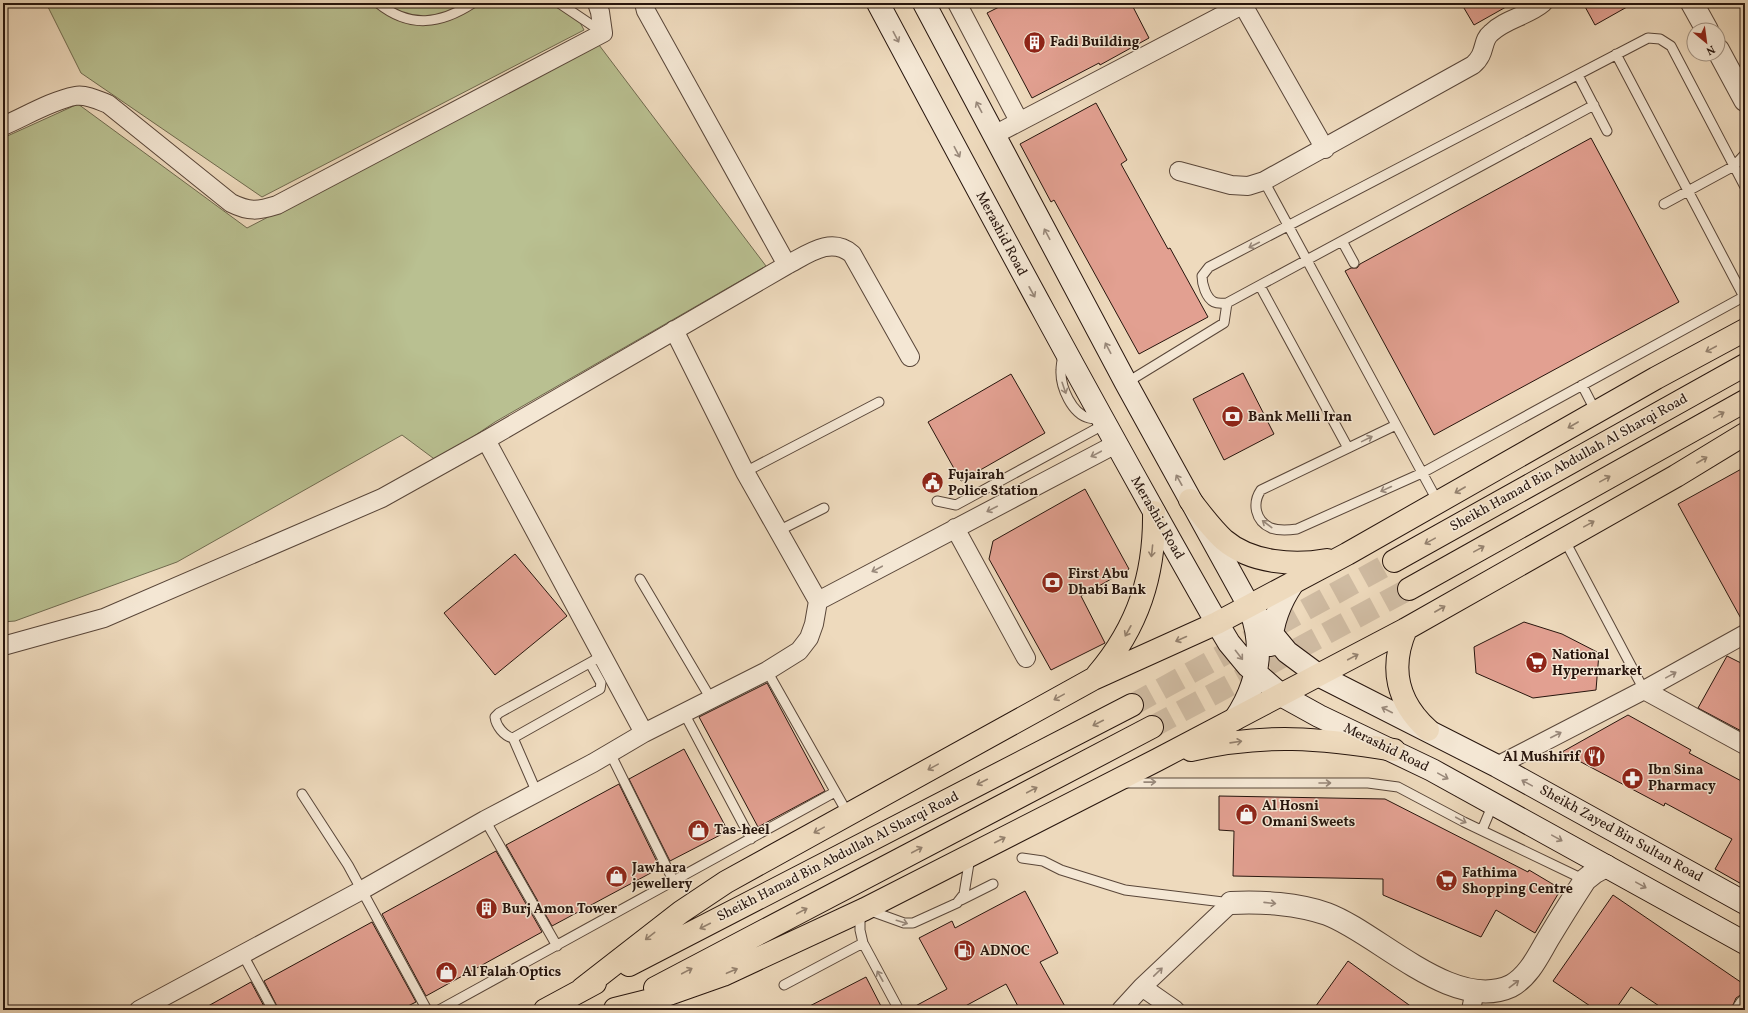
<svg xmlns="http://www.w3.org/2000/svg" width="1748" height="1013" font-family="Vollkorn,serif">
<style>
.green{fill:#b9c091;stroke:#706a4f}
.building{fill:#e2a091;stroke:#27150d}
.lines{fill:none;stroke-linecap:round;stroke-linejoin:round}
.trunk-tunnel{stroke:#d0bca3;stroke-width:22;stroke-dasharray:22 11;stroke-linecap:butt}
.service-casing{stroke:#594639;stroke-width:11}
.minor-casing{stroke:#594639;stroke-width:20}
.tertiary-casing{stroke:#594639;stroke-width:24}
.secondary-casing{stroke:#27150d;stroke-width:24}
.trunk-casing{stroke:#27150d;stroke-width:24}
.service{stroke:#f4e7d4;stroke-width:9}
.minor{stroke:#f4e7d4;stroke-width:18}
.tertiary{stroke:#f4e7d4;stroke-width:22}
.secondary{stroke:#f4e7d4;stroke-width:22}
.trunk{stroke:#eedabd;stroke-width:22}
.oneway{stroke:#98887a}
.oneway2{stroke:#94816e}
.labels{text-anchor:middle;dominant-baseline:central;stroke-width:3;stroke-linejoin:round;paint-order:stroke}
.poi-label{font-size:14px;font-weight:bold;fill:#27150d;stroke:#f4e7d4;text-anchor:start}
.street-label{font-size:14px;fill:#27150d;stroke:#f4e7d4}
</style>
<rect width="100%" height="100%" fill="#eedabd"/>
<filter id="stains"><feTurbulence type="fractalNoise" baseFrequency=".005" numOctaves="4"/><feColorMatrix values="0 0 0 0 .2 0 0 0 0 .09 0 0 0 0 .02 0 0 0 .5 -.17"/></filter>
<radialGradient id="worn" r=".72"><stop offset=".6" stop-color="#630" stop-opacity="0"/><stop offset="1" stop-color="#630" stop-opacity=".3"/></radialGradient>
<path class="green" d="M 46,3 L 570,3 L 584,30 L 262,197 L 81,73 Z
M 599,45 L 766,266 L 495,422 L 437,461 L 402,435 L 177,562 L 15,621 L 3,622 L 3,138 L 78,104 L 247,228 Z"/>
<path class="building" d="M 1007,3 L 1131,3 L 1149,38 L 1100,65 L 1099,63 L 1032,98 L 987,13 Z
M 1461,3 L 1513,3 L 1474,25 Z
M 1583,3 L 1634,3 L 1595,25 Z
M 1096,103 L 1127,160 L 1121,164 L 1168,249 L 1170,248 L 1208,317 L 1139,354 L 1054,200 L 1051,202 L 1020,144 Z
M 1591,138 L 1679,302 L 1434,435 L 1345,271 L 1351,268 L 1357,268 L 1360,264 Z
M 1243,373 L 1274,434 L 1224,460 L 1193,399 Z
M 1011,374 L 1045,433 L 961,481 L 928,422 Z
M 1745,467 L 1745,624 L 1744,624 L 1678,504 Z
M 1085,489 L 1129,569 L 1081,596 L 1105,643 L 1051,670 L 989,559 L 993,541 Z
M 515,554 L 567,616 L 495,675 L 444,613 Z
M 1524,622 L 1562,634 L 1599,653 L 1596,690 L 1533,698 L 1476,673 L 1474,647 Z
M 1727,656 L 1745,665 L 1745,733 L 1698,708 Z
M 767,683 L 825,791 L 758,827 L 699,717 Z
M 1628,715 L 1691,750 L 1689,753 L 1745,783 L 1745,886 L 1715,869 L 1732,839 L 1665,803 L 1664,806 L 1562,752 Z
M 684,749 L 728,831 L 670,861 L 629,779 Z
M 619,784 L 660,868 L 552,926 L 506,845 Z
M 1219,796 L 1385,799 L 1528,872 L 1529,870 L 1561,889 L 1535,933 L 1496,910 L 1481,937 L 1383,895 L 1383,879 L 1233,876 L 1234,831 L 1219,830 Z
M 496,851 L 542,932 L 426,996 L 382,914 Z
M 1025,891 L 1058,953 L 1040,962 L 1067,1010 L 1020,1010 L 1006,984 L 958,1010 L 908,1010 L 947,989 L 919,938 L 952,921 L 955,928 Z
M 1613,895 L 1745,985 L 1745,992 L 1736,998 L 1731,1010 L 1665,1010 L 1631,987 L 1615,1010 L 1596,1010 L 1553,981 Z
M 372,922 L 416,1002 L 400,1010 L 279,1010 L 264,981 Z
M 1348,961 L 1416,1010 L 1313,1010 Z
M 866,977 L 883,1010 L 802,1010 Z
M 251,982 L 266,1010 L 201,1010 Z"/>
<g class="lines">
<path class="trunk-tunnel" d="M 1132,705 L 1394,561
M 1152,727 L 1409,589"/>
<defs>
<path id="service" d="M 378,3 C 410,29 441,24 473,3
M 559,3 L 602,32
M 1616,54 L 1744,297
M 1578,75 L 1607,131
M 1594,105 L 1227,303 C 1223,303 1218,304 1214,302 C 1206,298 1202,284 1202,276 L 1209,267 L 1648,38 L 1660,39 L 1671,46 L 1745,187
M 1264,181 L 1438,502
M 1664,204 L 1734,166 L 1745,154
M 1342,241 L 1354,263
M 1260,286 L 1348,448
M 1063,355 C 1062,360 1061,365 1061,370 C 1060,387 1072,414 1089,418 C 1093,419 1098,419 1102,419
M 1126,383 L 1224,323 L 1227,303
M 1582,385 L 1596,412
M 1396,425 L 1261,490 C 1252,503 1255,521 1271,528 C 1279,531 1289,530 1297,529 L 1422,473 L 1745,296
M 745,472 L 879,402
M 937,501 L 956,505 L 1105,424
M 778,531 L 824,508
M 1564,539 L 1644,690
M 640,579 L 711,699
M 590,663 L 601,683 L 600,689 L 513,738 C 504,736 496,726 495,717 L 499,713 L 602,656
M 767,671 L 848,814
M 684,713 L 751,839
M 513,738 L 537,793
M 610,753 L 674,882
M 1126,783 L 1368,783 L 1398,787 L 1464,822 L 1585,880
M 302,794 L 348,865 L 427,1010
M 485,820 L 557,946
M 1482,830 L 1493,804
M 1022,858 L 1043,861 L 1061,870 L 1125,890 L 1231,903
M 961,900 L 993,884
M 868,910 L 904,923 L 913,923 L 957,903 L 964,894 L 970,857
M 860,913 L 860,930 L 863,943 L 899,1010
M 243,955 L 273,1010
M 784,985 L 863,943
M 439,1010 L 835,792"/>
<path id="minor" d="M 644,3 L 646,11 L 787,265
M 957,3 L 1019,121
M 1243,5 L 1325,149
M 3,126 C 24,117 53,100 75,96 C 86,94 98,100 108,104 L 231,203 C 249,212 258,211 277,205 L 603,33 L 600,12 L 597,3
M 994,135 L 1246,3
M 1179,171 L 1231,185 L 1248,186 L 1264,181 L 1473,65 C 1487,53 1481,41 1491,33 C 1505,19 1528,16 1543,3
M 486,440 L 644,733
M 955,528 L 1026,658
M 818,601 L 1116,444
M 3,646 L 104,618 L 382,498 L 486,440 L 787,265 C 808,254 831,236 852,254 L 910,357
M 1644,690 L 1745,745
M 1497,766 L 1644,690 L 1745,634
M 1142,987 L 1175,1010
M 139,1010 L 362,890 L 485,820 L 593,763 L 644,733 L 767,671 L 799,651 L 809,638 L 814,624 L 818,601 L 745,472 L 674,330
M 1121,1010 L 1142,987 L 1231,903
M 1471,1010 L 1474,995
M 1741,1010 L 1745,1004"/>
<path id="tertiary" d="M 1692,3 L 1707,30
M 1718,50 L 1745,100
M 1231,903 C 1260,901 1299,904 1327,914 C 1378,933 1453,1013 1511,986 C 1529,976 1538,956 1548,939 C 1560,919 1572,900 1585,880 L 1595,872 L 1606,866"/>
<path id="secondary" d="M 878,3 C 989,211 1100,418 1217,623 L 1229,643 L 1248,666 L 1281,695 L 1319,716 L 1432,770 L 1745,943
M 924,3 L 1126,383 L 1249,606 L 1287,652 L 1318,675 L 1497,766 L 1745,903
M 1271,645 C 1272,622 1280,602 1293,583
M 1235,719 C 1257,686 1265,650 1251,612"/>
<path id="trunk" d="M 1190,500 C 1201,514 1211,528 1224,540 C 1251,563 1294,566 1327,560
M 1394,561 L 1745,365
M 1409,589 L 1745,401
M 1406,629 C 1389,668 1397,702 1428,730
M 1097,675 C 1138,627 1155,575 1154,512
M 1191,750 C 1265,733 1320,738 1394,750
M 629,965 L 1132,705
M 655,988 L 1152,727
M 582,989 L 681,912 L 726,882 L 1093,679 L 1217,623 L 1347,554 L 1656,378 L 1745,330
M 615,1009 L 655,999 L 723,975 L 865,909 L 1157,760 L 1406,629 L 1676,476 L 1745,434
M 545,1010 L 595,983"/>
</defs>
<use href="#service" class="service-casing"/>
<use href="#minor" class="minor-casing"/>
<use href="#tertiary" class="tertiary-casing"/>
<use href="#secondary" class="secondary-casing"/>
<use href="#trunk" class="trunk-casing"/>
<use href="#service" class="service"/>
<use href="#minor" class="minor"/>
<use href="#tertiary" class="tertiary"/>
<use href="#secondary" class="secondary"/>
<use href="#trunk" class="trunk"/>
</g>
<defs><path id="oneway-shaft" d="M-6 0H5M1.5-3L5.5 0L1.5 3" fill="none" stroke-width="1.6" stroke-linecap="round" stroke-linejoin="round"/></defs>
<g class="oneway">
<use href="#oneway-shaft" transform="translate(896 37) rotate(62)"/>
<use href="#oneway-shaft" transform="translate(979 107) rotate(-118)"/>
<use href="#oneway-shaft" transform="translate(957 152) rotate(62)"/>
<use href="#oneway-shaft" transform="translate(1047 234) rotate(-118)"/>
<use href="#oneway-shaft" transform="translate(1254 245) rotate(153)"/>
<use href="#oneway-shaft" transform="translate(1032 292) rotate(61)"/>
<use href="#oneway-shaft" transform="translate(1108 348) rotate(-118)"/>
<use href="#oneway-shaft" transform="translate(1064 388) rotate(71)"/>
<use href="#oneway-shaft" transform="translate(1367 439) rotate(-26)"/>
<use href="#oneway-shaft" transform="translate(1096 454) rotate(152)"/>
<use href="#oneway-shaft" transform="translate(1179 480) rotate(-119)"/>
<use href="#oneway-shaft" transform="translate(1386 489) rotate(155)"/>
<use href="#oneway-shaft" transform="translate(992 509) rotate(153)"/>
<use href="#oneway-shaft" transform="translate(1267 524) rotate(-143)"/>
<use href="#oneway-shaft" transform="translate(877 569) rotate(152)"/>
<use href="#oneway-shaft" transform="translate(1239 655) rotate(52)"/>
<use href="#oneway-shaft" transform="translate(1671 675) rotate(-29)"/>
<use href="#oneway-shaft" transform="translate(1387 710) rotate(-153)"/>
<use href="#oneway-shaft" transform="translate(1556 735) rotate(-27)"/>
<use href="#oneway-shaft" transform="translate(1443 776) rotate(29)"/>
<use href="#oneway-shaft" transform="translate(1150 782) rotate(-1)"/>
<use href="#oneway-shaft" transform="translate(1325 783)"/>
<use href="#oneway-shaft" transform="translate(1527 783) rotate(-151)"/>
<use href="#oneway-shaft" transform="translate(1461 820) rotate(28)"/>
<use href="#oneway-shaft" transform="translate(1557 838) rotate(29)"/>
<use href="#oneway-shaft" transform="translate(1641 885) rotate(29)"/>
<use href="#oneway-shaft" transform="translate(1270 903) rotate(6)"/>
<use href="#oneway-shaft" transform="translate(902 922) rotate(17)"/>
<use href="#oneway-shaft" transform="translate(1158 972) rotate(-44)"/>
<use href="#oneway-shaft" transform="translate(880 976) rotate(-119)"/>
<use href="#oneway-shaft" transform="translate(1514 984) rotate(-37)"/>
</g>
<g class="oneway2">
<use href="#oneway-shaft" transform="translate(1711 349) rotate(152)"/>
<use href="#oneway-shaft" transform="translate(1719 415) rotate(-29)"/>
<use href="#oneway-shaft" transform="translate(1573 425) rotate(150)"/>
<use href="#oneway-shaft" transform="translate(1702 460) rotate(-30)"/>
<use href="#oneway-shaft" transform="translate(1605 479) rotate(-29)"/>
<use href="#oneway-shaft" transform="translate(1460 490) rotate(150)"/>
<use href="#oneway-shaft" transform="translate(1589 524) rotate(-29)"/>
<use href="#oneway-shaft" transform="translate(1430 541) rotate(151)"/>
<use href="#oneway-shaft" transform="translate(1479 549) rotate(-29)"/>
<use href="#oneway-shaft" transform="translate(1152 551) rotate(96)"/>
<use href="#oneway-shaft" transform="translate(1440 609) rotate(-30)"/>
<use href="#oneway-shaft" transform="translate(1128 631) rotate(119)"/>
<use href="#oneway-shaft" transform="translate(1181 639) rotate(156)"/>
<use href="#oneway-shaft" transform="translate(1353 657) rotate(-28)"/>
<use href="#oneway-shaft" transform="translate(1059 697) rotate(151)"/>
<use href="#oneway-shaft" transform="translate(1098 723) rotate(153)"/>
<use href="#oneway-shaft" transform="translate(1236 742) rotate(-8)"/>
<use href="#oneway-shaft" transform="translate(933 767) rotate(151)"/>
<use href="#oneway-shaft" transform="translate(982 782) rotate(153)"/>
<use href="#oneway-shaft" transform="translate(1032 790) rotate(-28)"/>
<use href="#oneway-shaft" transform="translate(819 830) rotate(151)"/>
<use href="#oneway-shaft" transform="translate(1000 840) rotate(-27)"/>
<use href="#oneway-shaft" transform="translate(917 850) rotate(-28)"/>
<use href="#oneway-shaft" transform="translate(802 911) rotate(-28)"/>
<use href="#oneway-shaft" transform="translate(705 926) rotate(153)"/>
<use href="#oneway-shaft" transform="translate(650 936) rotate(142)"/>
<use href="#oneway-shaft" transform="translate(687 971) rotate(-28)"/>
<use href="#oneway-shaft" transform="translate(732 971) rotate(-23)"/>
</g>
<defs>
<symbol id="building-disc" viewBox="-11 -11 22 22"><circle r="9.5" fill="#8f2418" stroke="#f4e7d4"/><path d="M-4-6H4V6H1V3H-1V6H-4ZM-2.5-4.3h1.7v1.8h-1.7ZM.8-4.3h1.7v1.8H.8ZM-2.5-1h1.7V.8h-1.7ZM.8-1h1.7V.8H.8Z" fill="#fff"/></symbol>
<symbol id="bank-disc" viewBox="-11 -11 22 22"><circle r="9.5" fill="#8f2418" stroke="#f4e7d4"/><path d="M-6-4H6V4H-6ZM0-2.3a2.3 2.3 0 1 0 0 4.6a2.3 2.3 0 1 0 0-4.6Z" fill="#fff"/></symbol>
<symbol id="civic-disc" viewBox="-11 -11 22 22"><circle r="9.5" fill="#8f2418" stroke="#f4e7d4"/><path d="M-.6-6.5H3V-4.5H.6V-3L4-1V1h2V6H-6V1h2V-1L-.6-3ZM-1.2 2.5V6h2.4V2.5Z" fill="#fff"/></symbol>
<symbol id="supermarket-disc" viewBox="-11 -11 22 22"><circle r="9.5" fill="#8f2418" stroke="#f4e7d4"/><path d="M-6-5.5h2.5l.6 2H6L4.5 2H-2.5L-4.4-4H-6ZM-1.5 3.2a1.3 1.3 0 1 0 .1 0ZM3 3.2a1.3 1.3 0 1 0 .1 0Z" fill="#fff"/></symbol>
<symbol id="restaurant-disc" viewBox="-11 -11 22 22"><circle r="9.5" fill="#8f2418" stroke="#f4e7d4"/><path d="M-5-6h1v4h1v-4h1v4h1v-4h1v5L-1.5 .5V6h-2V.5L-5-1ZM5-6V6H3V1.5H1.5Q1.5-4 5-6Z" fill="#fff"/></symbol>
<symbol id="pharmacy-disc" viewBox="-11 -11 22 22"><circle r="9.5" fill="#8f2418" stroke="#f4e7d4"/><path d="M-2-6h4v4h4v4h-4v4h-4v-4h-4v-4h4Z" fill="#fff"/></symbol>
<symbol id="shop-disc" viewBox="-11 -11 22 22"><circle r="9.5" fill="#8f2418" stroke="#f4e7d4"/><path d="M-5-2.5h2.3a2.7 3.5 0 0 1 5.4 0H5L5.5 6h-11ZM-1.5-2.5h3a1.5 2.3 0 0 0-3 0Z" fill="#fff"/></symbol>
<symbol id="fuel-disc" viewBox="-11 -11 22 22"><circle r="9.5" fill="#8f2418" stroke="#f4e7d4"/><path d="M-5.5-6h7V0h2V4h1.3V-2.5L3-4.5l.8-.8L6-3V5H2.5V1h-1V6h-7ZM-4.2-4.7v3.2H.2V-4.7Z" fill="#fff"/></symbol>
</defs>
<g fill-rule="evenodd">
<use href="#building-disc" x="1022" y="30" width="25" height="25"/>
<use href="#bank-disc" x="1220" y="404" width="25" height="25"/>
<use href="#civic-disc" x="920" y="470" width="25" height="25"/>
<use href="#bank-disc" x="1040" y="570" width="25" height="25"/>
<use href="#supermarket-disc" x="1524" y="650" width="25" height="25"/>
<use href="#restaurant-disc" x="1582" y="744" width="25" height="25"/>
<use href="#pharmacy-disc" x="1620" y="766" width="25" height="25"/>
<use href="#shop-disc" x="1234" y="802" width="25" height="25"/>
<use href="#shop-disc" x="686" y="818" width="25" height="25"/>
<use href="#shop-disc" x="604" y="864" width="25" height="25"/>
<use href="#supermarket-disc" x="1434" y="868" width="25" height="25"/>
<use href="#building-disc" x="474" y="896" width="25" height="25"/>
<use href="#fuel-disc" x="952" y="938" width="25" height="25"/>
<use href="#shop-disc" x="434" y="960" width="25" height="25"/>
</g>
<g class="labels">
<g class="poi-label">
<text x="1050" y="42">Fadi Building</text>
<text x="1248" y="417">Bank Melli Iran</text>
<text x="948" y="475">Fujairah<tspan x="948" dy="16">Police Station</tspan></text>
<text x="1068" y="574">First Abu<tspan x="1068" dy="16">Dhabi Bank</tspan></text>
<text x="1552" y="655">National<tspan x="1552" dy="16">Hypermarket</tspan></text>
<text x="1580" y="757" text-anchor="end">Al Mushirif</text>
<text x="1648" y="770">Ibn Sina<tspan x="1648" dy="16">Pharmacy</tspan></text>
<text x="1262" y="806">Al Hosni<tspan x="1262" dy="16">Omani Sweets</tspan></text>
<text x="714" y="830">Tas-heel</text>
<text x="632" y="868">Jawhara<tspan x="632" dy="16">jewellery</tspan></text>
<text x="1462" y="873">Fathima<tspan x="1462" dy="16">Shopping Centre</tspan></text>
<text x="502" y="909">Burj Amon Tower</text>
<text x="980" y="951">ADNOC</text>
<text x="462" y="972">Al Falah Optics</text>
</g>
<g class="street-label">
<text transform="translate(1001 234) rotate(62)">Merashid Road</text>
<text transform="translate(1569 463) rotate(-29)">Sheikh Hamad Bin Abdullah Al Sharqi Road</text>
<text transform="translate(1157 518) rotate(60)">Merashid Road</text>
<text transform="translate(1386 748) rotate(26)">Merashid Road</text>
<text transform="translate(1621 834) rotate(29)">Sheikh Zayed Bin Sultan Road</text>
<text transform="translate(838 857) rotate(-27)">Sheikh Hamad Bin Abdullah Al Sharqi Road</text>
</g>
</g>
<rect width="1748" height="1013" fill="none" stroke="#eedabd" stroke-width="16"/>
<rect x="4" y="4" width="1740" height="1005" fill="none" stroke="#27150d" stroke-width="2"/>
<rect x="8" y="8" width="1732" height="997" fill="none" stroke="#27150d"/>
<g transform="translate(1706 42) rotate(151)"><circle r="19" fill="#f4e7d4" stroke="#a29384"/>
<path d="M0-3L7 15L0 10L-7 15Z" fill="#8f2418"/>
<text y="-6" font-size="11" font-weight="bold" text-anchor="middle" fill="#27150d">N</text>
</g>
<rect width="100%" height="100%" filter="url(#stains)"/>
<rect width="100%" height="100%" fill="url(#worn)"/>
</svg>
